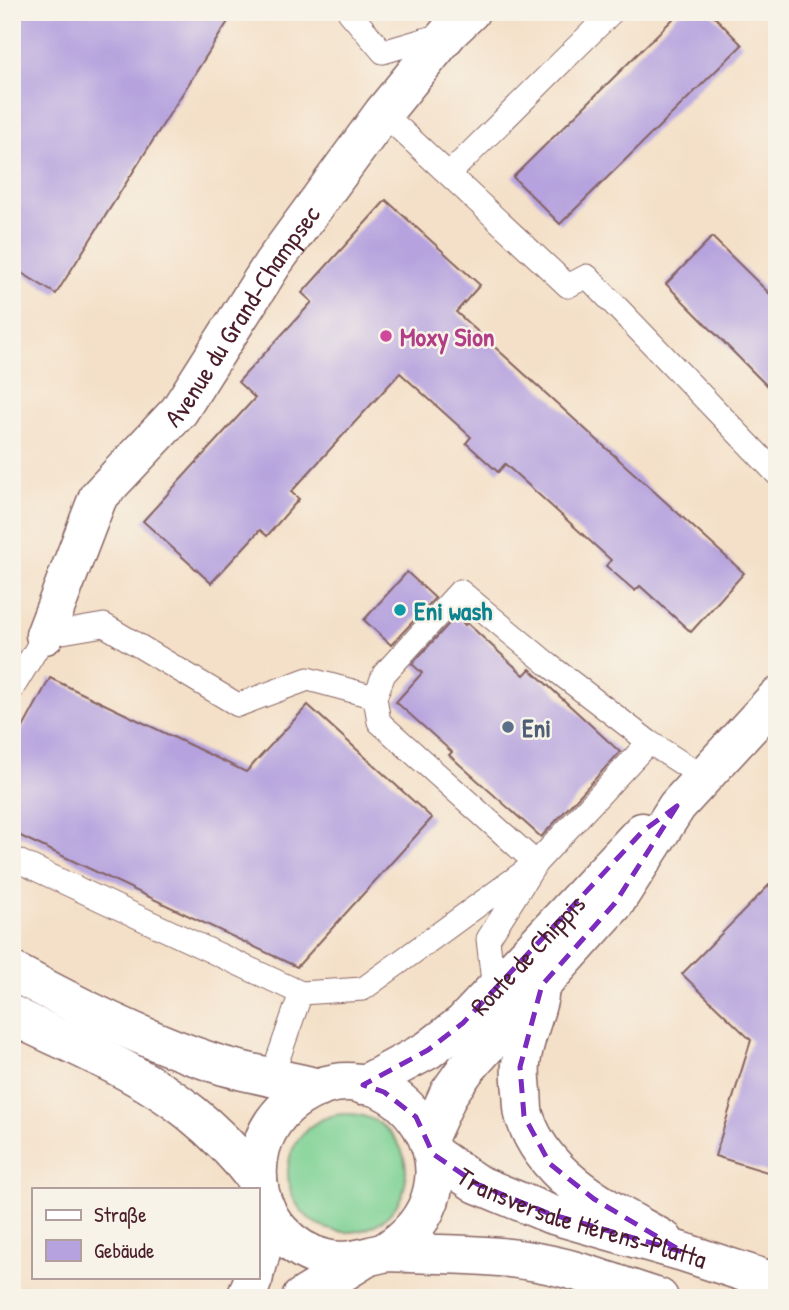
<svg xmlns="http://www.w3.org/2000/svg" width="789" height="1310" font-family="'Patrick Hand',sans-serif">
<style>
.green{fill:#7ed194;stroke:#647860;stroke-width:2}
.building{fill:#b5a2de}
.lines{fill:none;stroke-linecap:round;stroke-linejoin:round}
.service-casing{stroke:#866362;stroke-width:25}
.minor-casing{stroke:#866362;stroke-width:41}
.tertiary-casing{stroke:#866362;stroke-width:41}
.secondary-casing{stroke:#866362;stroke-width:41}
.service{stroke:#fff;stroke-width:23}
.minor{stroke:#fff;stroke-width:38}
.tertiary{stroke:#fff;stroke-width:38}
.secondary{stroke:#fff;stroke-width:38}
.marked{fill:none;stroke:#7b2cbf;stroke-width:5;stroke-dasharray:14 9;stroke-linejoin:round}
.hotel-dot{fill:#d1479c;stroke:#f7f3e8;stroke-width:2.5}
.culture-dot{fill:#0f9aa8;stroke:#f7f3e8;stroke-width:2.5}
.service-dot{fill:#5c6f8a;stroke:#f7f3e8;stroke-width:2.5}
.labels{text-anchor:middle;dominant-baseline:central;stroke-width:5;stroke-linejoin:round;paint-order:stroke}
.street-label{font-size:26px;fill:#4a1f2b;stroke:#f7f3e8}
.hotel-label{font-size:26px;font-weight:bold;fill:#b23c85;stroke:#f7f3e8;text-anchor:start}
.culture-label{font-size:26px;font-weight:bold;fill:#0d838f;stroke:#f7f3e8;text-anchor:start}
.service-label{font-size:26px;font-weight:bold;fill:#4e5e75;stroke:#f7f3e8;text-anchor:start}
</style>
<rect width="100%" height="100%" fill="#f7f3e8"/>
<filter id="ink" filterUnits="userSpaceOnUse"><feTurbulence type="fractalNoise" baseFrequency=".0143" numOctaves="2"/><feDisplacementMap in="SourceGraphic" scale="14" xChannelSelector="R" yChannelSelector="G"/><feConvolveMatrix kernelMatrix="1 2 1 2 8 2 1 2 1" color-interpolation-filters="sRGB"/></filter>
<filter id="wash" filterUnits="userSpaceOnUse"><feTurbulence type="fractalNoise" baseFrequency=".00686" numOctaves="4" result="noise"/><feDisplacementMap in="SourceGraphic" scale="28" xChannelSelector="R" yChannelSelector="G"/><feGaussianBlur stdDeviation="1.57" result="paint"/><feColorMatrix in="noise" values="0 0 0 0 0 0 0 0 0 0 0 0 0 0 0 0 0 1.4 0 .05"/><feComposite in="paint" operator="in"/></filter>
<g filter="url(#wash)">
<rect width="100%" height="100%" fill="#f4e0c8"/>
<path class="green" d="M288 1173a59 59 0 1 1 118 0a59 59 0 1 1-118 0Z"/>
<g id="blocks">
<path class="building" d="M 12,12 L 234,12 L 56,294 L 12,267 Z
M 680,12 L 710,12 L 742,45 L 560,224 L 513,177 Z
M 386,200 L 480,285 L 456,312 L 744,573 L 691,632 L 640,586 L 635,591 L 606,566 L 611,560 L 505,464 L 498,472 L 466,443 L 471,437 L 400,373 L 291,492 L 299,499 L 267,536 L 260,530 L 211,583 L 143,521 L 255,398 L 238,382 L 312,302 L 302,293 Z
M 712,237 L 777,301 L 777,396 L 666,284 Z
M 407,572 L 435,598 L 391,645 L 364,620 Z
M 456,616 L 465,625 L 467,623 L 524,675 L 530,669 L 620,752 L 541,837 L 449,755 L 452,752 L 396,702 L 422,673 L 412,664 Z
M 50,678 L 246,772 L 308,705 L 432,818 L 297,967 L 12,832 L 12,748 Z
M 777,877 L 777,1175 L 715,1156 L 751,1040 L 682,974 Z"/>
</g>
</g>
<g filter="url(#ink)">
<use href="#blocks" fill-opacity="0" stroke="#866362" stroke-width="2"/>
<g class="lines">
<defs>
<path id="service" d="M 349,12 L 383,52 L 444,34
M 383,113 L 568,286 L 587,276 L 777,474
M 449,174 L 612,12
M 12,689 L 45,635 L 104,625 L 238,705 L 308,679 L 375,697
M 12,858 L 301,993 L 363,989 L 536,863 L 649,742
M 494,991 L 488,939 L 536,863 L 379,722 L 375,697 L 384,674 L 460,591 L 549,665 L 649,742 L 703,777
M 272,1076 L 301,993"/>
<g id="minor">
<path id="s1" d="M 45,635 L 98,497 L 179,411 L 273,263 L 383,113 L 449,32 L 470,12"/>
</g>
<g id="tertiary">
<path d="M 539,996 C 534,1020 523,1040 521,1064 C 520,1073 521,1082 522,1091 C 523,1100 522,1110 525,1118 C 546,1181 610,1209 664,1240"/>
<path id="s2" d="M 363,1085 L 428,1050 L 463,1023 L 642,832"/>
<path d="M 428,1139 L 449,1093 L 466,1069 L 615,903 L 677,806 L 777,697"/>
<path d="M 257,1267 L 264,1241 L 266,1209"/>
<path d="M 246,1298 L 254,1277"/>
<path d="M 301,1298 L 364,1259"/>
</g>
<g id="secondary">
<path d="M 12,971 C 77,1006 144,1040 214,1063 C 248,1074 285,1079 319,1088"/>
<path d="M 12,1015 C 72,1046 138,1070 191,1113 C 216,1133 238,1156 258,1182"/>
<path id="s3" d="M 433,1154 L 477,1184 L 550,1214 L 683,1252 L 777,1283"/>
<path d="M 383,1253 C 499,1184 396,1033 298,1098 C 280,1110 267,1128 261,1148 C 253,1178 260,1210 281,1232 C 293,1245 309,1255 326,1259 C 348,1264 363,1257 383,1253 C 391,1251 401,1253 410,1253 C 429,1254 449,1254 468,1255 C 492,1256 518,1258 542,1263 C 581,1270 620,1286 659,1298"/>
</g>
</defs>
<use href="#service" class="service-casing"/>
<use href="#minor" class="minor-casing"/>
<use href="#tertiary" class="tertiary-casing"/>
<use href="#secondary" class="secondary-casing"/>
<use href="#service" class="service"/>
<use href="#minor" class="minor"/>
<use href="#tertiary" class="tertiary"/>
<use href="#secondary" class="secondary"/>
</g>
</g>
<path class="marked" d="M 677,806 L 615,903 L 542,985 L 520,1067 L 524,1116 L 550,1164 L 594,1199 L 683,1252 L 550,1214 L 477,1184 L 433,1154 L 416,1117 L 384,1092 L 363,1085 L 428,1050 L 463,1023 L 643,831 Z"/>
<circle class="hotel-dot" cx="386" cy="336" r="7"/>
<circle class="culture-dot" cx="400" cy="610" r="7"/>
<circle class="service-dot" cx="508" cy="727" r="7"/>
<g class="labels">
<g class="street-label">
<text stroke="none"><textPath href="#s1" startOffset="380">Avenue du Grand-Champsec</textPath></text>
<text stroke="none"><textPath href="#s2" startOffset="212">Route de Chippis</textPath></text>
<text stroke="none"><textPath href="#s3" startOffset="164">Transversale Hérens-Platta</textPath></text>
</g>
<g class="hotel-label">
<text x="400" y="336">Moxy Sion</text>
</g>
<g class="culture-label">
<text x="414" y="610">Eni wash</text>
</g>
<g class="service-label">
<text x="522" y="727">Eni</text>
</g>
</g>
<rect width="789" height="1310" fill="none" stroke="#f7f3e8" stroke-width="42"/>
<rect x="32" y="1188" width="228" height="91" fill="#f7f3e8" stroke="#b29e9c" stroke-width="2"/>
<rect x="46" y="1210" width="35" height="10" fill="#ffffff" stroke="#b29e9c" stroke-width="2"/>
<text x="94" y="1222" font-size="21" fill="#4a1f2b">Straße</text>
<rect x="46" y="1240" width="35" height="21" fill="#b5a2de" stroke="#b29e9c" stroke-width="2"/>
<text x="94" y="1258" font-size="21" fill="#4a1f2b">Gebäude</text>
</svg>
